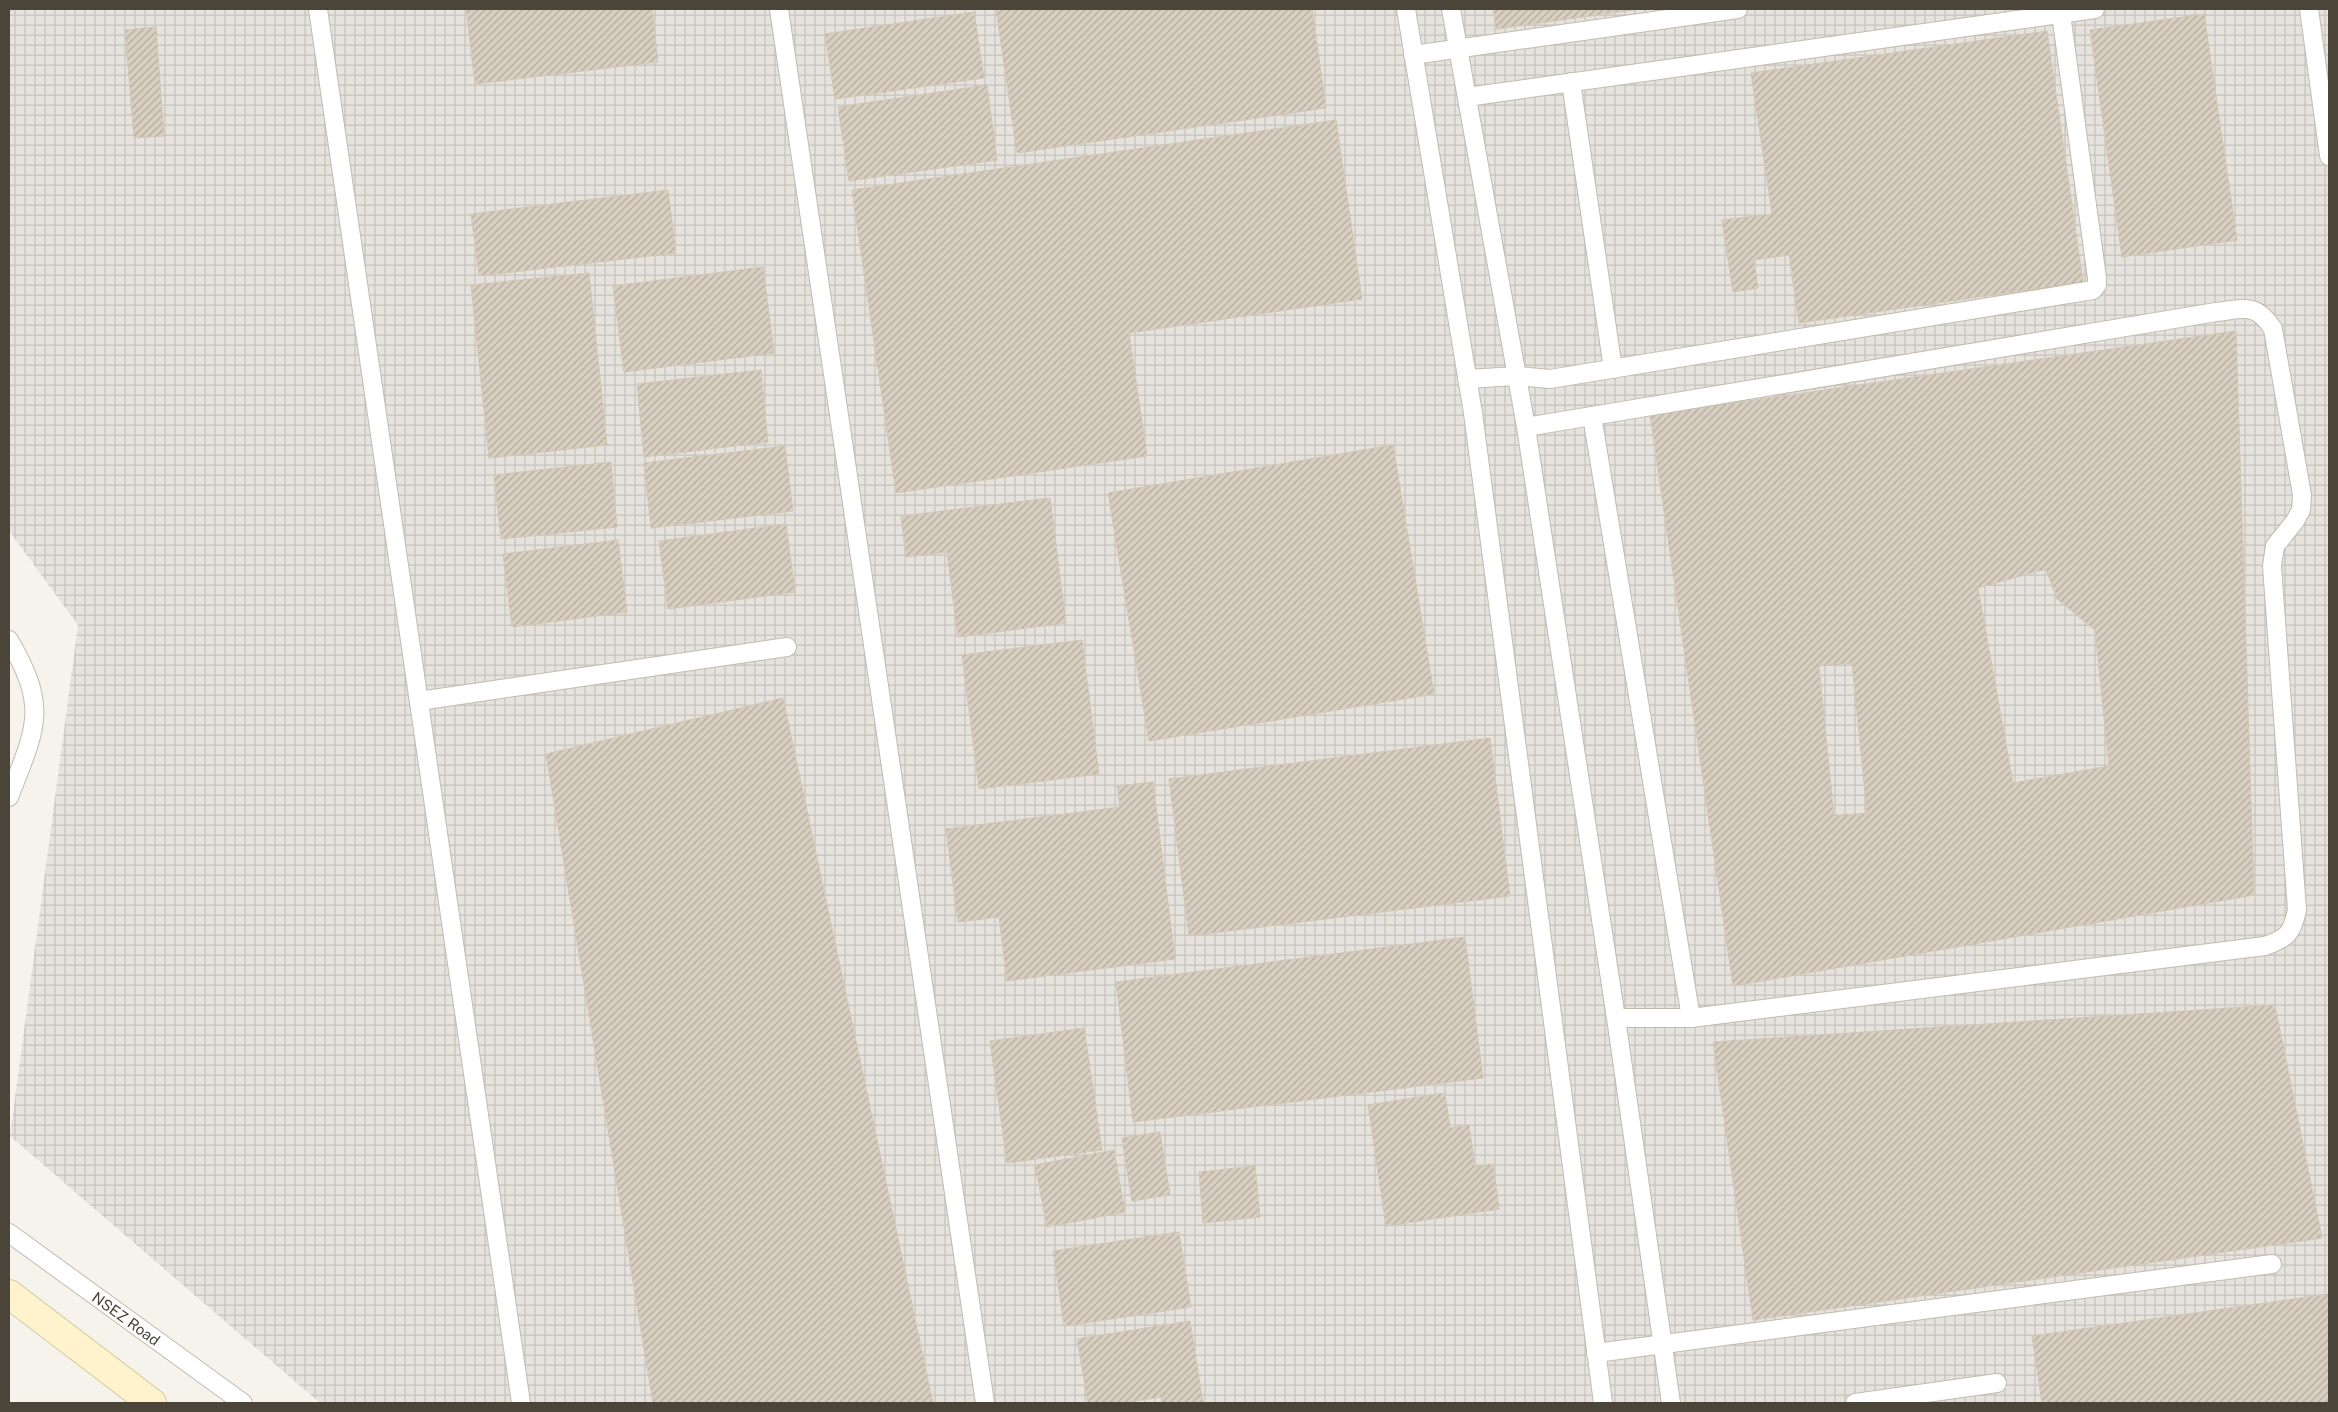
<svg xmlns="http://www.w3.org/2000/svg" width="2338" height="1412" font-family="'Public Sans',sans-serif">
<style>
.industrial{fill:url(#industrial-grid)}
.building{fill:url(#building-hatch);stroke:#d3c7b4;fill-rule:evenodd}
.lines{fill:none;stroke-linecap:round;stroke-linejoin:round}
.lane-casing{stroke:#c2bbae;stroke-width:20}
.secondary-casing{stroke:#d6c79b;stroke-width:30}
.lane{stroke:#fff;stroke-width:18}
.secondary{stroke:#fff3cd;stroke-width:28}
.labels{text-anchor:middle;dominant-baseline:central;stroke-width:4;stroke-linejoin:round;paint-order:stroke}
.street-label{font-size:15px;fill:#4b4439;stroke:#fff}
</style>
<defs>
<pattern id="industrial-grid" width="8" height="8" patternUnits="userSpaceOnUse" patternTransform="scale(1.25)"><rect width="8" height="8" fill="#e6e2dd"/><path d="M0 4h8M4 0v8" fill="none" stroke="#c7c3be"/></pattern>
<pattern id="building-hatch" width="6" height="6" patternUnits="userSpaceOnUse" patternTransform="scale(1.25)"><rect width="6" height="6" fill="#d8cfc1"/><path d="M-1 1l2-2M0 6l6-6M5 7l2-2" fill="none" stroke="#b1aa9e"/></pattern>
</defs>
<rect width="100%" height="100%" fill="#f6f3ec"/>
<path class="industrial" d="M 9,9 L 2329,9 L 2329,1403 L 320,1403 L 10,1136 L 78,625 L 9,531 Z"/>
<path class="building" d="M 466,9 L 652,9 L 658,62 L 475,84 Z
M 996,9 L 1312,9 L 1326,108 L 1017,153 Z
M 1493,9 L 1640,9 L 1496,29 Z
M 974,12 L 984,78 L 835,99 L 825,34 Z
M 2204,14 L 2237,240 L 2122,257 L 2090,30 Z
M 156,27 L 164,136 L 134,138 L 125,30 Z
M 2047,31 L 2083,282 L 1799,323 L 1789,255 L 1754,260 L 1758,288 L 1733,292 L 1722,220 L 1772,214 L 1751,73 Z
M 987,85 L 997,160 L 849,181 L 838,107 Z
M 1336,120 L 1362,299 L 1129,333 L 1147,456 L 896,493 L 852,190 Z
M 668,190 L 676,253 L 479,276 L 471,214 Z
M 763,267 L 774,353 L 624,372 L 613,286 Z
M 589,273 L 607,445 L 489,458 L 471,285 Z
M 2236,331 L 2254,895 L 1733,986 L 1650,415 ZM 2046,569 L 2057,599 L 2095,630 L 2109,766 L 2013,783 L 1978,588 ZM 1852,663 L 1867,813 L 1834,816 L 1819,666 Z
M 761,370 L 768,442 L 644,457 L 637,384 Z
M 1393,445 L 1434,694 L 1149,741 L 1108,493 Z
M 785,446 L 793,511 L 651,528 L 644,463 Z
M 611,462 L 617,527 L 501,539 L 494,475 Z
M 1050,498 L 1066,623 L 958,637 L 947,552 L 906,557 L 901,516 Z
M 786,524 L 795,592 L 668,609 L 659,541 Z
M 618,540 L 627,612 L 512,627 L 503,554 Z
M 1082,640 L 1099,774 L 979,789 L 962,655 Z
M 783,698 L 933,1403 L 653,1403 L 546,754 Z
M 1490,738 L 1510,896 L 1189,936 L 1169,779 Z
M 1153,782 L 1175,959 L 1007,981 L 999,917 L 958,922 L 946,829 L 1120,807 L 1117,786 Z
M 1465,937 L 1483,1078 L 1133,1122 L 1116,982 Z
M 2275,1005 L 2322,1238 L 1753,1320 L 1713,1042 Z
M 1084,1028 L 1102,1150 L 1007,1163 L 990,1041 Z
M 1445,1093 L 1450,1128 L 1469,1125 L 1475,1167 L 1493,1164 L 1499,1209 L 1386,1226 L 1368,1105 Z
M 1160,1132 L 1170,1195 L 1132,1201 L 1122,1138 Z
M 1114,1150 L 1125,1212 L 1047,1227 L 1035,1165 Z
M 1255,1166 L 1260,1217 L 1203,1223 L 1199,1172 Z
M 1179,1232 L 1191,1307 L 1064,1326 L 1053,1251 Z
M 2329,1294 L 2329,1403 L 2042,1403 L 2032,1336 Z
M 1190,1321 L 1203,1403 L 1162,1403 L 1161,1397 L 1123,1403 L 1088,1403 L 1077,1339 Z"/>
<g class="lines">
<defs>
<g id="lane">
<path d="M 318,9 L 521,1403"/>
<path d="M 779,9 L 985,1403"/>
<path d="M 1406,9 L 1473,413 L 1603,1403"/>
<path d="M 1451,9 L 1526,427 L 1616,1018 L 1671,1403"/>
<path d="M 2309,9 L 2329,156"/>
<path d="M 1413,55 L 1738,9"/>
<path d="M 1571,82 L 1613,369"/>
<path d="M 1467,97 L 2095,9"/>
<path d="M 1467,379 L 1517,376 L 1550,379 L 2093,290 L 2097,285 L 2097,278 L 2061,14"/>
<path d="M 1592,416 L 1691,1018"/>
<path d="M 1526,427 L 2216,312 C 2244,309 2256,302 2273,329 L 2302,495 L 2301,510 L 2295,521 L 2275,546 L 2272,566 L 2297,910 C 2292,934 2287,938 2265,946 L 1691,1018 L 1616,1018"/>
<path d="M 9,640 C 49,708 36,728 9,797"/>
<path d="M 419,701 L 787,647"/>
<path id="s1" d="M 9,1233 L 243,1403"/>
<path d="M 1596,1353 L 2272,1264"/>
<path d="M 1855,1403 L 1997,1383"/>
</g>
<path id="secondary" d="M 9,1294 L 152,1403"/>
</defs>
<use href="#lane" class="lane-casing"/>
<use href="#secondary" class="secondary-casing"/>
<use href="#lane" class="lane"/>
<use href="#secondary" class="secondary"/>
</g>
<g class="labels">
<g class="street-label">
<text stroke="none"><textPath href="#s1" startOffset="145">NSEZ Road</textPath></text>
</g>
</g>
<rect width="2338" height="1412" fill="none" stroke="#4b4439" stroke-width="20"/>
</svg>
